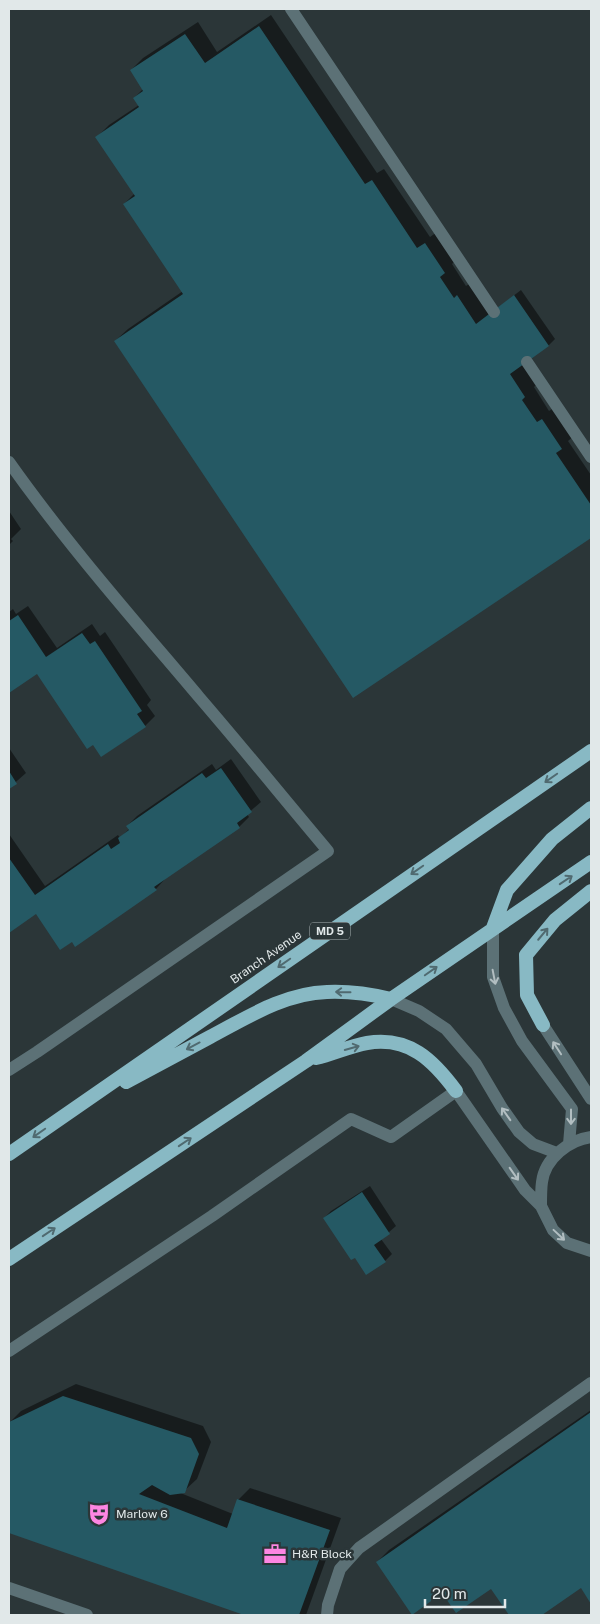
<svg xmlns="http://www.w3.org/2000/svg" width="600" height="1624" font-family="'Public Sans',sans-serif">
<style>
.shadow{fill:#0007}
.building{fill:#255964}
.lines{fill:none;stroke-linecap:round;stroke-linejoin:round}
.service{stroke:#5c7176;stroke-width:12}
.minor{stroke:#5c7176;stroke-width:12}
.trunk{stroke:#88b9c4;stroke-width:14}
.oneway{stroke:#506a70}
.oneway2{stroke:#b2bec1}
.labels{text-anchor:middle;dominant-baseline:central;stroke-width:5;stroke-linejoin:round;paint-order:stroke}
.shield{fill:#2b3638;stroke:#aab3b4;stroke-width:1}
.shield-label{font-size:11px;font-weight:bold;fill:#e1e8e9}
.street-label{font-size:12px;fill:#e1e8e9;stroke:#2b3638}
.poi-label{font-size:12px;fill:#e1e8e9;stroke:#2b3638;text-anchor:start}
</style>
<rect width="100%" height="100%" fill="#2b3638"/>
<path class="shadow" d="M 271,15 L 377,173 L 384,169 L 430,237 L 437,232 L 456,260 L 452,264 L 466,286 L 469,284 L 490,314 L 521,290 L 555,339 L 548,346 L 523,363 L 537,384 L 534,387 L 549,411 L 555,407 L 574,436 L 568,441 L 591,475 L 591,537 L 353,696 L 115,341 L 128,329 L 183,291 L 124,204 L 135,193 L 97,137 L 109,125 L 139,105 L 134,98 L 143,89 L 131,70 L 143,58 L 198,22 L 217,52 Z
M 9,511 L 21,529 L 11,539 L 13,541 L 9,545 Z
M 28,606 L 57,648 L 92,624 L 100,636 L 105,632 L 151,700 L 147,705 L 155,716 L 145,726 L 37,672 L 9,692 L 9,612 L 13,609 L 16,614 Z
M 9,748 L 26,773 L 9,788 Z
M 231,759 L 261,802 L 247,814 L 249,817 L 239,827 L 164,878 L 165,879 L 156,889 L 36,913 L 9,932 L 9,834 L 45,886 L 118,835 L 120,838 L 129,829 L 127,826 L 137,816 L 212,764 L 216,770 Z
M 370,1186 L 396,1226 L 381,1239 L 392,1254 L 385,1261 L 355,1256 L 324,1218 L 331,1211 Z
M 76,1384 L 203,1426 L 211,1442 L 197,1479 L 184,1491 L 178,1492 L 233,1514 L 238,1500 L 250,1488 L 341,1518 L 306,1615 L 247,1615 L 9,1532 L 9,1423 L 21,1411 Z
M 591,1410 L 591,1601 L 581,1586 L 539,1615 L 510,1615 L 491,1587 L 442,1591 L 377,1562 L 389,1550 Z"/>
<path class="building" d="M 259,26 L 365,184 L 372,180 L 417,248 L 425,243 L 445,273 L 440,277 L 454,298 L 457,295 L 476,324 L 514,295 L 549,346 L 510,374 L 525,397 L 522,400 L 537,422 L 542,419 L 562,449 L 556,453 L 591,505 L 591,538 L 353,698 L 114,341 L 183,294 L 123,204 L 135,196 L 95,137 L 139,107 L 133,98 L 143,91 L 130,70 L 185,34 L 205,63 Z
M 18,615 L 46,657 L 82,633 L 90,644 L 95,641 L 142,711 L 137,714 L 146,727 L 101,757 L 93,745 L 87,749 L 37,674 L 9,693 L 9,621 Z
M 221,768 L 252,812 L 237,823 L 240,828 L 154,887 L 157,890 L 75,947 L 72,942 L 60,950 L 36,914 L 9,933 L 9,858 L 35,895 L 108,844 L 111,849 L 120,843 L 118,838 L 129,830 L 126,826 L 202,773 L 206,778 Z
M 9,771 L 17,784 L 9,789 Z
M 362,1192 L 390,1234 L 374,1245 L 386,1262 L 366,1275 L 355,1258 L 351,1260 L 323,1218 Z
M 63,1396 L 191,1438 L 199,1454 L 185,1493 L 170,1495 L 152,1485 L 139,1494 L 227,1528 L 237,1499 L 330,1530 L 299,1615 L 244,1615 L 9,1533 L 9,1422 Z
M 591,1412 L 591,1604 L 581,1588 L 542,1615 L 509,1615 L 491,1589 L 456,1613 L 442,1593 L 412,1615 L 376,1562 Z"/>
<g class="lines">
<path class="service" d="M 291,9 L 494,312
M 527,362 L 591,457
M 9,462 C 67,544 134,620 199,697 C 243,748 285,800 328,851 L 37,1052 L 9,1070
M 493,928 L 493,977 L 504,1008 L 522,1041 L 572,1109 L 569,1144
M 391,999 L 419,1011 L 446,1029 L 476,1064 L 502,1108 L 519,1132 L 533,1144 L 557,1153
M 543,1025 L 591,1099
M 541,1206 C 541,1198 541,1189 542,1182 C 545,1158 569,1140 591,1137
M 9,1351 L 212,1216 L 351,1119 L 391,1137 L 456,1091 L 525,1190 L 541,1206 L 553,1230 L 567,1243 L 591,1251
M 327,1615 L 328,1605 L 340,1569 L 359,1548 L 591,1383"/>
<path class="minor" d="M 9,1588 L 87,1615"/>
<path class="trunk" d="M 493,928 L 507,890 L 552,839 L 591,808
M 543,1025 L 527,995 L 526,955 L 555,920 L 591,891
M 316,1058 C 333,1054 350,1046 367,1043 C 409,1036 433,1060 456,1091
M 126,1082 C 154,1067 182,1052 210,1037 C 246,1018 285,993 327,992 C 349,991 370,994 391,999
M 9,1154 L 591,751
M 9,1259 L 306,1061 L 391,999 L 591,862"/>
</g>
<defs><path id="oneway-shaft" d="M-6 0H5M1.5-3L5.5 0L1.5 3" fill="none" stroke-width="1.6" stroke-linecap="round" stroke-linejoin="round" transform="scale(1.25)"/></defs>
<g class="oneway">
<use href="#oneway-shaft" transform="translate(551 778) rotate(145)"/>
<use href="#oneway-shaft" transform="translate(417 870) rotate(145)"/>
<use href="#oneway-shaft" transform="translate(566 880) rotate(-34)"/>
<use href="#oneway-shaft" transform="translate(543 934) rotate(-50)"/>
<use href="#oneway-shaft" transform="translate(284 963) rotate(145)"/>
<use href="#oneway-shaft" transform="translate(431 971) rotate(-35)"/>
<use href="#oneway-shaft" transform="translate(343 992) rotate(-179)"/>
<use href="#oneway-shaft" transform="translate(193 1046) rotate(152)"/>
<use href="#oneway-shaft" transform="translate(352 1048) rotate(-16)"/>
<use href="#oneway-shaft" transform="translate(39 1133) rotate(145)"/>
<use href="#oneway-shaft" transform="translate(185 1142) rotate(-34)"/>
<use href="#oneway-shaft" transform="translate(49 1232) rotate(-34)"/>
</g>
<g class="oneway2">
<use href="#oneway-shaft" transform="translate(494 977) rotate(79)"/>
<use href="#oneway-shaft" transform="translate(557 1048) rotate(-123)"/>
<use href="#oneway-shaft" transform="translate(506 1114) rotate(-125)"/>
<use href="#oneway-shaft" transform="translate(571 1117) rotate(90)"/>
<use href="#oneway-shaft" transform="translate(514 1174) rotate(55)"/>
<use href="#oneway-shaft" transform="translate(559 1235) rotate(43)"/>
</g>
<defs>
<symbol id="theatre-bare" viewBox="-9 -9 18 18"><path d="M-5-5.5Q0-4 5-5.5V0Q5 5 0 6Q-5 5-5 0ZM-3.3-2.5H-1v1.5H-3.3ZM1-2.5H3.3v1.5H1ZM-2.8 1Q0 5.5 2.8 1Z" fill="#fd86e2" stroke="#2b3638" stroke-width="2.5" paint-order="stroke"/></symbol>
<symbol id="office-bare" viewBox="-9 -9 18 18"><path d="M-6-3h4V-5.5h4V-3h4V5H-6ZM-1-4.5V-3h2v-1.5ZM-6 0V1H6V0Z" fill="#fd86e2" stroke="#2b3638" stroke-width="2.5" paint-order="stroke"/></symbol>
</defs>
<g fill-rule="evenodd">
<use href="#theatre-bare" x="83" y="1498" width="32" height="32"/>
<use href="#office-bare" x="259" y="1538" width="32" height="32"/>
</g>
<g class="labels">
<rect class="shield" x="310" y="922.5" width="40" height="17" rx="4"/>
<g class="shield-label">
<text x="330" y="931">MD 5</text>
</g>
<g class="street-label">
<text transform="translate(266 957) rotate(-35)">Branch Avenue</text>
</g>
<g class="poi-label">
<text x="116" y="1514">Marlow 6</text>
<text x="292" y="1554">H&amp;R Block</text>
</g>
</g>
<rect width="600" height="1624" fill="none" stroke="#e1e8e9" stroke-width="20"/>
<path d="M425 1599v8h80v-8" fill="none" stroke="#e1e8e9" stroke-width="2.5"/>
<text x="432" y="1599" font-size="15" fill="#e1e8e9" stroke="#2b3638" stroke-width="4" paint-order="stroke">20 m</text>
</svg>
